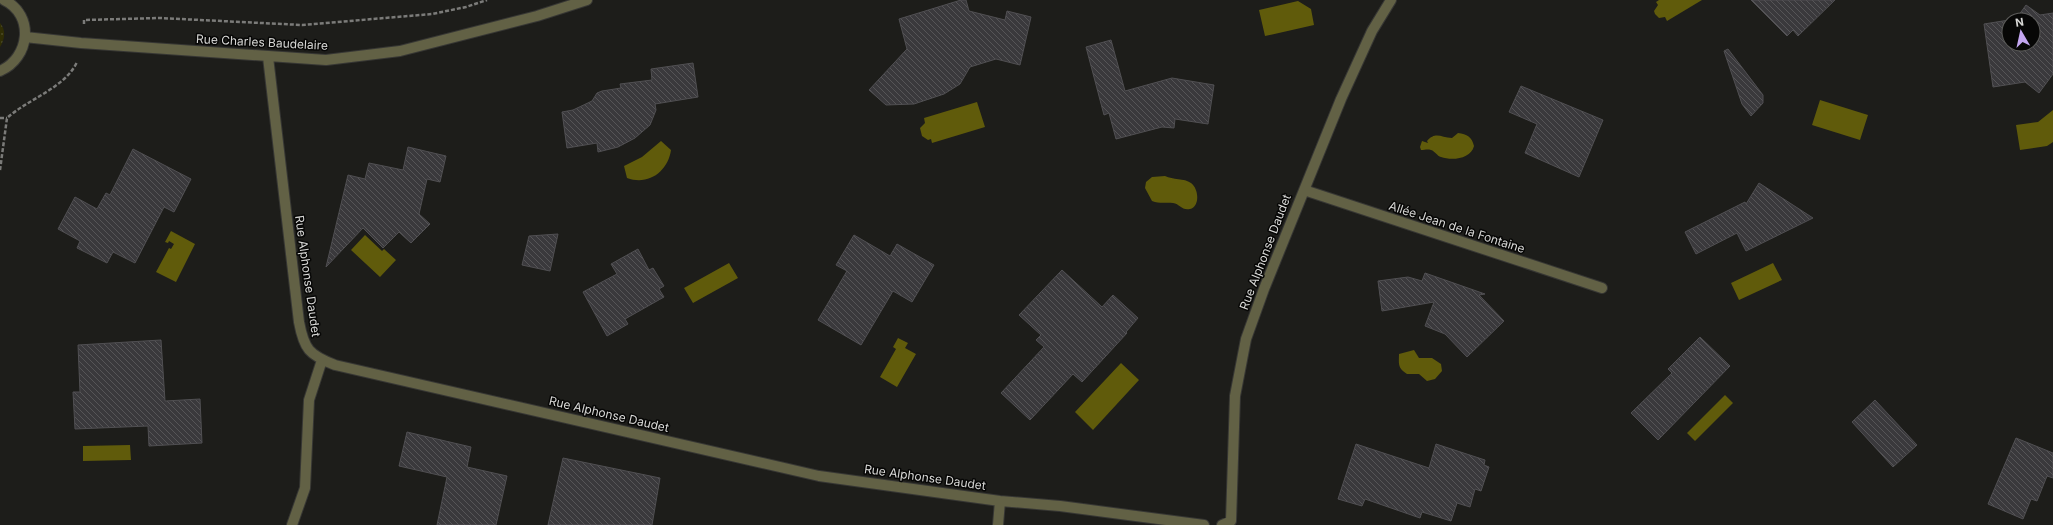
<svg xmlns="http://www.w3.org/2000/svg" width="2053" height="525" font-family="Inter,sans-serif">
<style>
.grass{fill:url(#grass-dots)}
.water{fill:#605b0b}
.building{fill:url(#building-back-hatch);stroke:#504f52}
.lines{fill:none;stroke-linecap:round;stroke-linejoin:round}
.minor-casing{stroke:#373734;stroke-width:12}
.path{stroke:#7b7b79;stroke-width:2.5;stroke-dasharray:4 2;stroke-linecap:butt}
.minor{stroke:#626145;stroke-width:10}
.labels{text-anchor:middle;dominant-baseline:central;stroke-width:3;stroke-linejoin:round;paint-order:stroke}
.street-label{font-size:12px;fill:#d8d8d6;stroke:#070706}
</style>
<defs>
<pattern id="grass-dots" width="8" height="8" patternUnits="userSpaceOnUse"><rect width="8" height="8" fill="#302e05"/><path d="M2 2h.1M6 6h.1" fill="none" stroke="#4d4c29" stroke-width="1.8" stroke-linecap="round"/></pattern>
<pattern id="building-back-hatch" width="6" height="6" patternUnits="userSpaceOnUse"><rect width="6" height="6" fill="#3a393c"/><path d="M-1 5l2 2M0 0l6 6M5-1l2 2" fill="none" stroke="#565557"/></pattern>
</defs>
<rect width="100%" height="100%" fill="#1d1d1a"/>
<path class="grass" d="M 0,23 C 6,30 5,39 0,47 Z"/>
<path class="water" d="M 1659,0 L 1702,0 L 1667,21 L 1665,17 L 1659,18 L 1655,14 L 1654,11 L 1658,5 L 1656,2 Z
M 1298,1 L 1311,9 L 1314,25 L 1265,36 L 1259,10 Z
M 1820,100 L 1868,115 L 1860,140 L 1812,125 Z
M 977,102 L 985,127 L 932,143 L 931,139 L 928,140 L 922,136 L 920,128 L 925,123 L 924,118 Z
M 2053,110 L 2053,142 L 2047,146 L 2020,150 L 2016,125 L 2038,122 Z
M 1458,133 C 1467,134 1472,137 1474,146 C 1471,159 1452,161 1441,157 C 1437,156 1435,151 1431,150 C 1427,149 1425,150 1421,150 L 1420,147 L 1422,141 L 1428,143 L 1427,141 C 1436,131 1441,138 1452,138 Z
M 661,141 L 671,150 C 668,171 649,186 627,178 L 624,166 L 642,157 Z
M 1165,176 C 1173,180 1184,178 1191,183 C 1199,189 1200,206 1190,209 C 1182,211 1180,204 1173,203 C 1166,202 1160,204 1152,201 L 1145,188 L 1146,182 L 1152,177 Z
M 171,231 L 195,244 L 176,282 L 156,272 L 169,248 L 171,249 L 174,244 L 169,241 L 168,243 L 165,242 Z
M 365,235 L 382,251 L 384,249 L 396,260 L 380,277 L 351,250 Z
M 729,263 L 738,278 L 693,303 L 684,288 Z
M 1773,263 L 1782,280 L 1739,300 L 1731,283 Z
M 898,338 L 908,343 L 905,348 L 916,354 L 897,387 L 880,377 L 896,349 L 893,347 Z
M 1414,350 L 1419,358 L 1432,358 L 1441,364 L 1442,371 L 1435,379 L 1427,381 L 1419,374 L 1407,374 C 1397,368 1399,363 1399,354 Z
M 1121,363 L 1139,380 L 1093,430 L 1075,412 Z
M 1725,395 L 1733,403 L 1695,441 L 1687,433 Z
M 130,445 L 131,460 L 83,461 L 83,446 Z"/>
<path class="building" d="M 961,0 L 966,0 L 969,11 L 1005,20 L 1007,11 L 1031,17 L 1020,65 L 996,59 L 970,67 L 960,84 L 944,94 L 914,104 L 886,105 L 869,90 L 907,49 L 899,19 Z
M 1751,0 L 1835,0 L 1798,36 L 1793,30 L 1787,36 Z
M 2026,5 L 2040,15 L 2053,13 L 2053,74 L 2039,93 L 2025,82 L 1993,87 L 1984,24 L 2009,20 L 2009,44 L 2033,44 L 2033,20 L 2010,20 L 2016,19 Z
M 1111,40 L 1125,91 L 1172,78 L 1214,85 L 1208,124 L 1175,119 L 1174,128 L 1162,127 L 1116,139 L 1109,113 L 1104,115 L 1086,47 Z
M 1728,49 L 1763,95 L 1763,103 L 1751,116 L 1742,104 L 1724,51 Z
M 693,63 L 698,97 L 655,104 L 656,110 L 650,125 L 635,138 L 618,147 L 598,152 L 597,143 L 567,148 L 562,112 L 573,110 L 592,101 L 597,93 L 602,91 L 621,88 L 620,84 L 652,80 L 651,69 Z
M 1521,86 L 1603,120 L 1579,177 L 1525,153 L 1537,124 L 1509,112 Z
M 408,147 L 446,156 L 440,182 L 427,179 L 419,214 L 430,224 L 411,243 L 399,232 L 383,248 L 363,228 L 326,267 L 348,175 L 365,179 L 369,163 L 403,170 Z
M 133,149 L 191,179 L 174,212 L 164,207 L 135,263 L 113,252 L 107,263 L 77,248 L 80,241 L 58,229 L 75,197 L 97,209 L 106,193 L 110,195 Z
M 1759,183 L 1813,218 L 1746,251 L 1737,233 L 1696,254 L 1685,232 L 1745,202 L 1746,204 Z
M 558,234 L 550,271 L 522,265 L 529,236 Z
M 854,235 L 890,256 L 897,244 L 934,265 L 912,302 L 893,291 L 861,345 L 818,320 L 847,271 L 836,265 Z
M 638,249 L 649,270 L 653,268 L 664,286 L 659,289 L 664,297 L 625,319 L 628,324 L 607,336 L 583,292 L 617,274 L 611,264 Z
M 1062,270 L 1102,307 L 1113,295 L 1138,318 L 1126,332 L 1127,333 L 1082,382 L 1073,374 L 1030,420 L 1001,393 L 1044,347 L 1036,340 L 1041,335 L 1019,315 Z
M 1425,273 L 1485,294 L 1479,295 L 1504,321 L 1467,357 L 1445,334 L 1425,326 L 1434,302 L 1382,311 L 1378,281 L 1408,277 L 1422,281 Z
M 1700,337 L 1730,366 L 1658,440 L 1631,413 L 1672,373 L 1668,369 Z
M 161,340 L 165,401 L 200,399 L 202,443 L 149,446 L 148,426 L 75,429 L 73,392 L 80,392 L 78,345 Z
M 1875,400 L 1917,445 L 1893,467 L 1852,422 Z
M 407,432 L 471,447 L 467,467 L 507,476 L 496,525 L 437,525 L 447,477 L 399,466 Z
M 2016,438 L 2053,453 L 2053,478 L 2047,476 L 2037,501 L 2031,499 L 2023,519 L 1988,504 Z
M 1356,444 L 1429,468 L 1436,444 L 1485,460 L 1484,465 L 1489,467 L 1481,491 L 1475,489 L 1470,507 L 1457,503 L 1451,521 L 1422,512 L 1420,518 L 1365,499 L 1362,506 L 1338,499 Z
M 563,458 L 660,478 L 652,525 L 548,525 Z"/>
<g class="lines">
<defs>
<path id="minor" d="M 25,37 L 81,43 L 326,60 L 400,51 L 537,16 L 587,0
M 268,57 L 299,322 C 304,349 309,355 335,365 L 819,476 L 1000,501 L 1060,506 L 1204,525
M 0,71 C 30,58 35,15 4,0
M 1304,190 L 1602,288
M 292,525 L 305,488 L 309,400 L 322,360
M 998,525 L 1000,501
M 1222,525 L 1231,521 L 1235,396 L 1246,339 L 1264,289 L 1341,99 L 1372,31 L 1391,0"/>
</defs>
<use href="#minor" class="minor-casing"/>
<path class="path" d="M 84,24 L 84,20 L 160,18 L 302,25 L 432,14 L 466,7 L 487,0
M 0,118 L 7,118
M 0,170 L 7,118 C 28,99 65,88 77,62"/>
<use href="#minor" class="minor"/>
</g>
<g class="labels">
<g class="street-label">
<text transform="translate(262 42) rotate(3)">Rue Charles Baudelaire</text>
<text transform="translate(1457 227) rotate(18)">Allée Jean de la Fontaine</text>
<text transform="translate(1265 252) rotate(-69)">Rue Alphonse Daudet</text>
<text transform="translate(308 276) rotate(82)">Rue Alphonse Daudet</text>
<text transform="translate(609 414) rotate(13)">Rue Alphonse Daudet</text>
<text transform="translate(925 477) rotate(8)">Rue Alphonse Daudet</text>
</g>
</g>
<g transform="translate(2021 32) rotate(351)"><circle r="19" fill="#070706" stroke="#5b5b59"/>
<path d="M0-3L7 15L0 10L-7 15Z" fill="#c4a7f1"/>
<text y="-6" font-size="11" font-weight="bold" text-anchor="middle" fill="#d8d8d6">N</text>
</g>
</svg>
